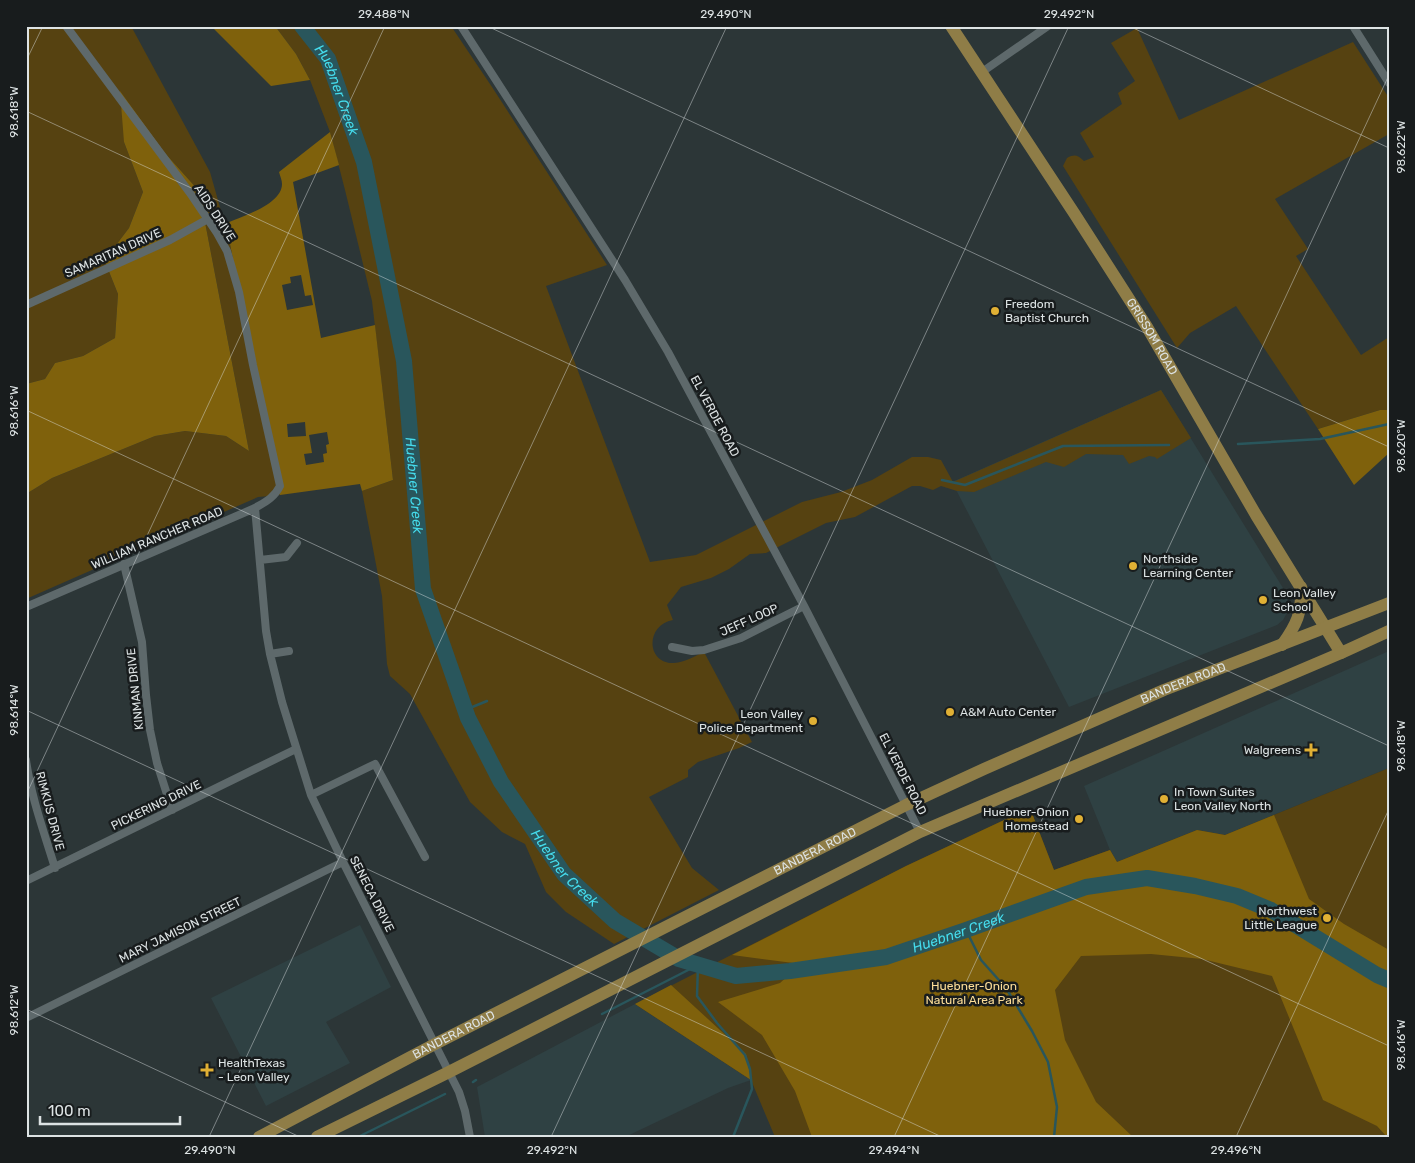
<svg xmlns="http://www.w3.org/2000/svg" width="1415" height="1163" font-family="Rubik,sans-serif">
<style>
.built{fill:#2f4143}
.green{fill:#564211}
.forest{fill:#7f610c;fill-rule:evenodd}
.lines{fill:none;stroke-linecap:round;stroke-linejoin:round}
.stream{stroke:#29565c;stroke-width:2.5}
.river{stroke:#29565c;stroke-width:16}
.minor{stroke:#5e696b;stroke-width:8}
.primary{stroke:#8f7d47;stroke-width:12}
.ticks{fill:none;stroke:#dde3e4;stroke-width:1;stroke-opacity:0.45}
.poi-dot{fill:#e0b034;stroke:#181c1d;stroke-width:2}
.labels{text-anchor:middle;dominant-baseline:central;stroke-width:5;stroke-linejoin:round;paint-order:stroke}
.street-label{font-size:12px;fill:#dde3e4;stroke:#181c1d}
.poi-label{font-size:12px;fill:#dde3e4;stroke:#181c1d;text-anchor:start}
.park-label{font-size:12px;fill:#fdde99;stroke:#181c1d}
.water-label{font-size:14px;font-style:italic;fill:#45dbec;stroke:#181c1d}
.neatline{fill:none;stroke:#dde3e4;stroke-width:2}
.ticks-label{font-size:12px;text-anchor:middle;fill:#dde3e4}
</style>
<rect width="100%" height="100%" fill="#2c3637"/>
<path class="built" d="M 1161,390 L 1283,588 L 1288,602 L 1288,611 L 1283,620 L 1277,625 L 1069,707 L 952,482 Z
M 1389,651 L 1389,768 L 1225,835 L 1197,830 L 1117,862 L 1110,850 L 1084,786 Z
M 360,925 L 391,987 L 326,1022 L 350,1063 L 266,1106 L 211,998 Z
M 635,1004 L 751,1080 L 728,1088 L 625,1137 L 485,1137 L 477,1087 Z"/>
<path class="green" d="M 26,26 L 131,26 L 210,172 L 229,239 L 280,495 L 258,497 L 26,599 L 26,494 L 52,478 L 155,436 L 185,431 L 226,436 L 249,451 L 199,191 L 164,152 L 124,142 L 143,192 L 129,228 L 110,253 L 106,264 L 118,294 L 115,338 L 83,356 L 55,363 L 45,379 L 26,384 Z
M 275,26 L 451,26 L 492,87 L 607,265 L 546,286 L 650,562 L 696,555 L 802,502 L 841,492 L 872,480 L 912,457 L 928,457 L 941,460 L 953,482 L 1161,390 L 1191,438 L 1157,459 L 1155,457 L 1149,456 L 1129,464 L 1123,455 L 1086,454 L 1064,467 L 1046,462 L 974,492 L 957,491 L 941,486 L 933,490 L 920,486 L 912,486 L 855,517 L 826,523 L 766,553 L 750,554 L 729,569 L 711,578 L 681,587 L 667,605 L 673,620 C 645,625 646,664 674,663 C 685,662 695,656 704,652 L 752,742 L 739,748 L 698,762 L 688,770 L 688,777 L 649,797 L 692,868 L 719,890 L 614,944 L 566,912 L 546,892 L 525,844 L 502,832 L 470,802 L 410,694 L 390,676 L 387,664 L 382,596 L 362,491 L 393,480 L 372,301 L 345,190 L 330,132 L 310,80 L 296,54 Z
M 1137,28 L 1179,120 L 1353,42 L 1389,98 L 1389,134 L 1275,199 L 1308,249 L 1296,256 L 1361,355 L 1389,337 L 1389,410 L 1380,410 L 1318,429 L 1236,306 L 1190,333 L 1177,348 L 1063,166 L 1067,158 C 1075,154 1077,155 1084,161 L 1094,157 L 1080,133 L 1122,104 L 1118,93 L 1135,81 L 1111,43 Z
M 1389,768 L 1389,1137 L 775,1137 L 751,1080 L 635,1004 L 906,866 L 1030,808 L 1054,870 L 1110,850 L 1117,862 L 1197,830 L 1225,835 Z"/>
<path class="forest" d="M 211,26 L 275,26 L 296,54 L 310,80 L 271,86 Z
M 120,91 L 164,152 L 199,191 L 249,451 L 226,436 L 185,431 L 155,436 L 52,478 L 26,494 L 26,384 L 45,379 L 55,363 L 83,356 L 115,338 L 118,294 L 106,264 L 110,253 L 129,228 L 143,192 L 124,142 Z
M 330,132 L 339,165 L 293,182 L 321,338 L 375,325 L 393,480 L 362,491 L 360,484 L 280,495 L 229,239 L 225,224 C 240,217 282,205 282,184 C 282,180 280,176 279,172 ZM 301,275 L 305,296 L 311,295 L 313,305 L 287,310 L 282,285 L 291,283 L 290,277 ZM 305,422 L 306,436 L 288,437 L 287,424 ZM 327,432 L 329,444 L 326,445 L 327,453 L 323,454 L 324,462 L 306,465 L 304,454 L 312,453 L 309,435 Z
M 1380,410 L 1389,410 L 1389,453 L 1354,485 L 1318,429 Z
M 1030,808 L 1054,870 L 1110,850 L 1117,862 L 1197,830 L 1225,835 L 1274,815 L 1309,899 L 1344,924 L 1389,950 L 1389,1137 L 1387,1137 L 1377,1126 L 1323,1100 L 1272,976 L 1202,959 L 1151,954 L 1081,956 L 1055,990 L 1065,1040 L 1096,1102 L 1133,1137 L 812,1137 L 795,1091 L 762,1035 L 718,1002 L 780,983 L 801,964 L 732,955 L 906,866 Z
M 671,985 L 746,1054 L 751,1080 L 635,1004 Z"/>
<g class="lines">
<path class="stream" d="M 1238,444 L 1320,439 L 1389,424
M 942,480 L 965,485 L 1063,446 L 1169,445
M 465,710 L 487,701
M 966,930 L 981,960 L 1006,988 L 1032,1031 L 1048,1062 L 1057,1107 L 1054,1137
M 602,1014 L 698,965 L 697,996 L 717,1023 L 745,1055 L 750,1069 L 752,1089 L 733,1137
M 473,1082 L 476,1080
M 358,1137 L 445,1094"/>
<path class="river" id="s1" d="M 302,26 L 328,59 L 364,162 L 404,361 L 423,589 L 468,718 L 501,782 L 564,874 L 615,921 L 679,959 L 736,976 L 790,971 L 886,957 L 966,930 L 1086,887 L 1147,878 L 1195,886 L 1237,896 L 1271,910 L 1377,975 L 1389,980"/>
<path class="minor" d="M 461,26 L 625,280 L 668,352 L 804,606 L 920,832
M 1353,26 L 1389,83
M 982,72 L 1048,26
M 26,305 L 170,240 L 208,219
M 255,508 L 266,631 L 270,654 L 282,702 L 311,795 L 343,862 L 459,1092 L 465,1111 L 470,1137
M 260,560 L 286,557 L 297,543
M 124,564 L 142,642 L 146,695 L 150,730 L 157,763 L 172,810
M 26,607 L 255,508 C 265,502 274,498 280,486 L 253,365 L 239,292 L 227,251 L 217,233 L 190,193 L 66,26
M 672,647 L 692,651 L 704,650 L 741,638 L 804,606
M 270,654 L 289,651
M 26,760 C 31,797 44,832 55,868
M 311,795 L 375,764 L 425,857
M 26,881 L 296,749
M 26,1018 L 343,862"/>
<g class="primary">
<path id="s2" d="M 951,26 L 1074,213 L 1147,327 L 1256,515 L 1341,653"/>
<path d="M 1282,645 C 1297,624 1302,613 1301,587"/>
<path id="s3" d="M 259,1137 L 435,1044 L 906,805 L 984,769 L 1164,690 L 1389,603"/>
<path d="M 317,1137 L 449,1072 L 920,832 L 1341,653 L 1389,631"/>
</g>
</g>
<path class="ticks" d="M 487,26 L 1389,447M 1129,26 L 1389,148M 26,61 L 43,26M 26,111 L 1389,746M 26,410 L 1389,1046M 26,710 L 942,1137M 26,795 L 385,26M 26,1009 L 300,1137M 209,1137 L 727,26M 551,1137 L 1069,26M 894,1137 L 1389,75M 1236,1137 L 1389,809"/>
<g class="poi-dot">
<circle cx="995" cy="311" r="5"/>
<circle cx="1133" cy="566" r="5"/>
<circle cx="1263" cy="600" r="5"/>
<circle cx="950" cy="712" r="5"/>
<circle cx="813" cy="721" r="5"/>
<path d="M1308.5 742.5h5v5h5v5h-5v5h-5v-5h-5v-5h5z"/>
<circle cx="1164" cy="799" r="5"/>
<circle cx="1079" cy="819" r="5"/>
<circle cx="1327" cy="918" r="5"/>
<path d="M204.5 1062.5h5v5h5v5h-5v5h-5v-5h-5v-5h5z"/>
</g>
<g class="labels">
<g class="street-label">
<text transform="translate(215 213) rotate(57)">AIDS DRIVE</text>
<text transform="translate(113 253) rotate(-24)">SAMARITAN DRIVE</text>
<text stroke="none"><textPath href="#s2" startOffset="370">GRISSOM ROAD</textPath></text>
<text transform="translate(715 416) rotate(62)">EL VERDE ROAD</text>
<text transform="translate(157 538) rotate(-23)">WILLIAM RANCHER ROAD</text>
<text transform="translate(749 620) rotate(-24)">JEFF LOOP</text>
<text stroke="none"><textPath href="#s3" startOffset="1030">BANDERA ROAD</textPath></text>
<text transform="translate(135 689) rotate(-96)">KINMAN DRIVE</text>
<text transform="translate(903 774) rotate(63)">EL VERDE ROAD</text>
<text transform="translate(156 805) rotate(-26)">PICKERING DRIVE</text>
<text transform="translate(50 811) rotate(75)">RIMKUS DRIVE</text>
<text stroke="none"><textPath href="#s3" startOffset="625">BANDERA ROAD</textPath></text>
<text transform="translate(372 894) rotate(63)">SENECA DRIVE</text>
<text transform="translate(180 930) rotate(-26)">MARY JAMISON STREET</text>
<text stroke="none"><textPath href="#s3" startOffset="220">BANDERA ROAD</textPath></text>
</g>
<g class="poi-label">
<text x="1005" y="304">Freedom<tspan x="1005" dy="14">Baptist Church</tspan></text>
<text x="1143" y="559">Northside<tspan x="1143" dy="14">Learning Center</tspan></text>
<text x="1273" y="593">Leon Valley<tspan x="1273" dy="14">School</tspan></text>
<text x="960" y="712">A&amp;M Auto Center</text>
<text x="803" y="714" text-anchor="end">Leon Valley<tspan x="803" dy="14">Police Department</tspan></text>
<text x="1301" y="750" text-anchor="end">Walgreens</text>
<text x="1174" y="792">In Town Suites<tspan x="1174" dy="14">Leon Valley North</tspan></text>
<text x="1069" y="812" text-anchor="end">Huebner-Onion<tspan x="1069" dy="14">Homestead</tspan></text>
<text x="1317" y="911" text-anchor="end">Northwest<tspan x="1317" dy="14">Little League</tspan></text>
<text x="218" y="1063">HealthTexas<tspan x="218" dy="14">- Leon Valley</tspan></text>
</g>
<g class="park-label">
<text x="974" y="986">Huebner-Onion<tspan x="974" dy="14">Natural Area Park</tspan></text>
</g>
<g class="water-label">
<text stroke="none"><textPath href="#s1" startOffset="74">Huebner Creek</textPath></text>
<text stroke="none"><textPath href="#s1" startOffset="479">Huebner Creek</textPath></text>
<text stroke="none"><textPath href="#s1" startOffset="899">Huebner Creek</textPath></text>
<text stroke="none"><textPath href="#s1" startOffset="1334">Huebner Creek</textPath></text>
</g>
</g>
<rect width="1415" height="1163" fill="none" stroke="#181c1d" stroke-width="55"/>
<path d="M40 1116v8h140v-8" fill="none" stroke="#dde3e4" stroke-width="2.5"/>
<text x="48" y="1116" font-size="15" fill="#dde3e4" stroke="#181c1d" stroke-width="4" paint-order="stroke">100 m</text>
<rect x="28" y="28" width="1360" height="1108" class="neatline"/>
<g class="ticks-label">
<text x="384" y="18">29.488°N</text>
<text x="726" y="18">29.490°N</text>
<text x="1069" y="18">29.492°N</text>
<text transform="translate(14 112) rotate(-90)" y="4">98.618°W</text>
<text transform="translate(1401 147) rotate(-90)" y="4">98.622°W</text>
<text transform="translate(14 411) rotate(-90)" y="4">98.616°W</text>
<text transform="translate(1401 446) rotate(-90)" y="4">98.620°W</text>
<text transform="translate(14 710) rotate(-90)" y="4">98.614°W</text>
<text transform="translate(1401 746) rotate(-90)" y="4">98.618°W</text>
<text transform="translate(14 1010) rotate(-90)" y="4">98.612°W</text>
<text transform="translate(1401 1045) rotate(-90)" y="4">98.616°W</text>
<text x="210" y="1154">29.490°N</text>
<text x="552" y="1154">29.492°N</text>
<text x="894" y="1154">29.494°N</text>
<text x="1236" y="1154">29.496°N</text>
</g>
</svg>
